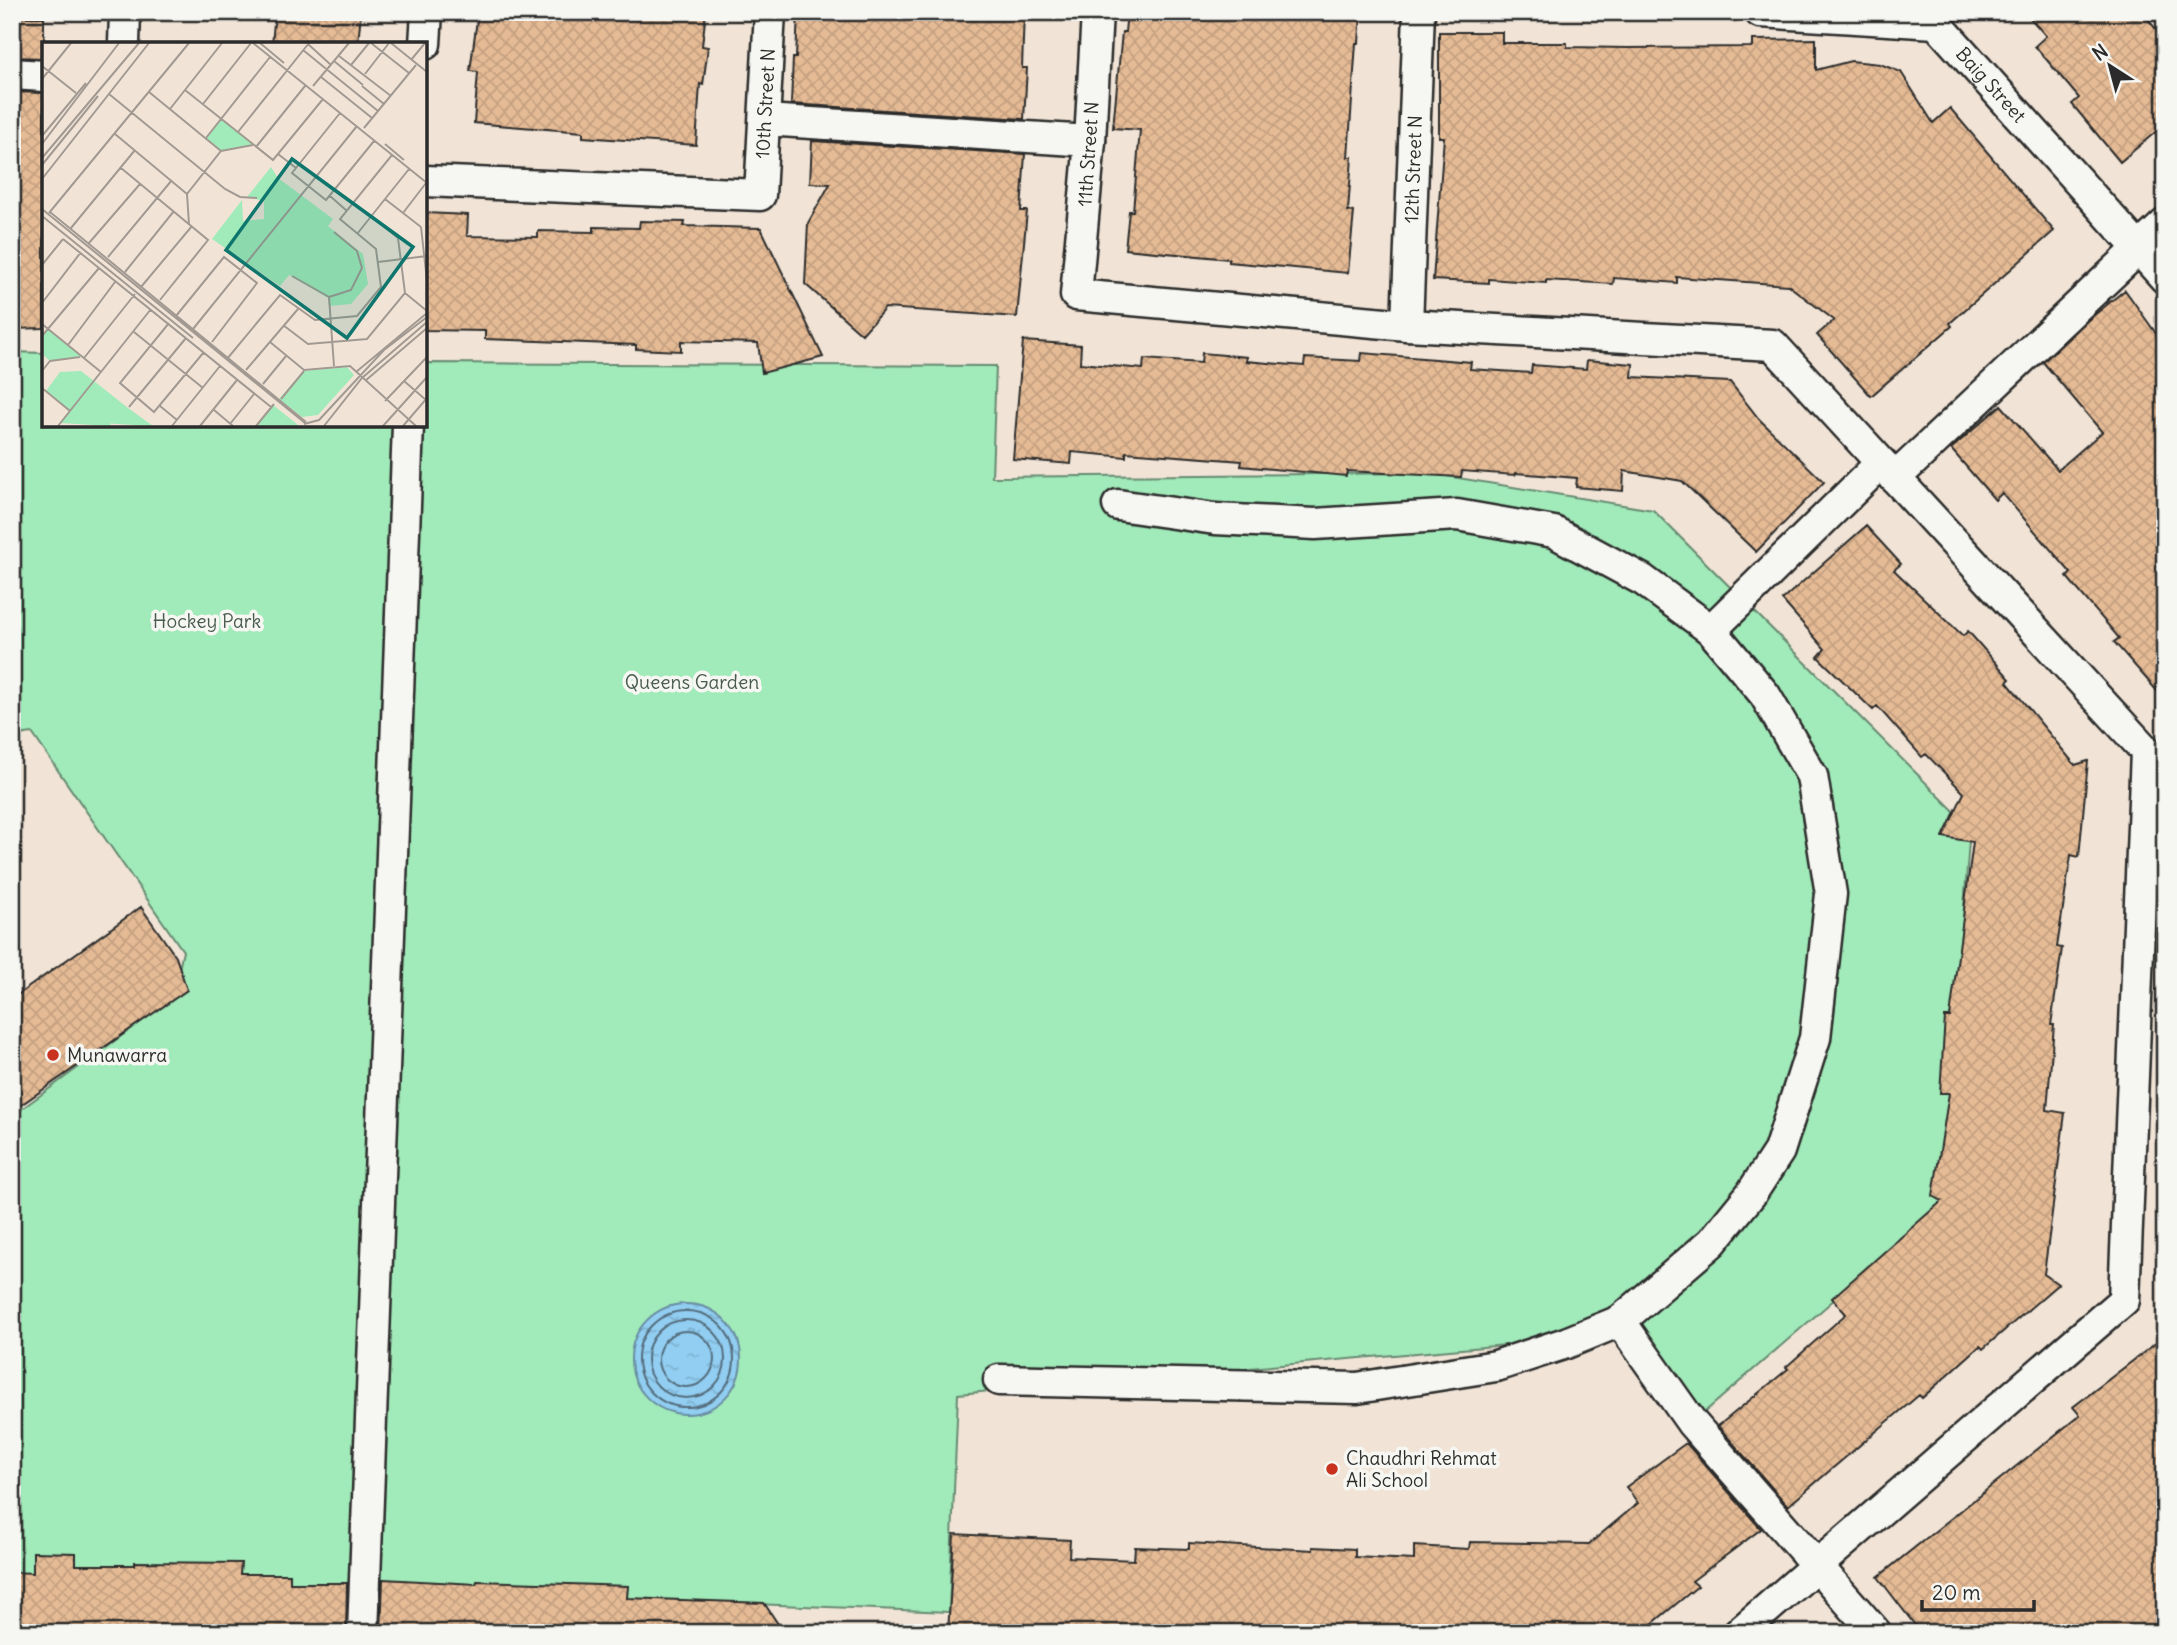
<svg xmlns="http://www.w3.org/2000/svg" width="2177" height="1645" font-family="Delius,sans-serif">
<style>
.green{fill:#a1eab9;stroke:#668a72;stroke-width:2}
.water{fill:url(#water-ripples);stroke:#688da2;stroke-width:2}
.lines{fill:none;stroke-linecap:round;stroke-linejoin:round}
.shore{stroke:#546c7b;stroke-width:2}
.building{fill:url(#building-cross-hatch);stroke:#2b2b2b;stroke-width:2}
.street-casing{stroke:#2b2b2b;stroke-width:35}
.street{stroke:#f6f6f2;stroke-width:30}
.poi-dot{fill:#c8321e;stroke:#f6f6f2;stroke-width:2.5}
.labels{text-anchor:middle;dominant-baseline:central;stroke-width:7;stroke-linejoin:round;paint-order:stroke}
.street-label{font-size:19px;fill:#2b2b2b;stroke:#f6f6f2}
.park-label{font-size:19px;fill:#485b4e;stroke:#f6f6f2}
.poi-label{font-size:19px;fill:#2b2b2b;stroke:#f6f6f2;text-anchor:start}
.inset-road{fill:none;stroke:#a29a92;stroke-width:2}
.view{fill:#0f766e;fill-opacity:0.15;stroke:#0f766e;stroke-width:3.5}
.inset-edge{fill:none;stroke:#2b2b2b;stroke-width:3.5}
</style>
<defs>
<pattern id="water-ripples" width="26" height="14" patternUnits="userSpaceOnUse" patternTransform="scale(1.75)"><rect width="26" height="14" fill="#91cef2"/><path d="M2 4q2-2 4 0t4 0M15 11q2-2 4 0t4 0" fill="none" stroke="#7db1d0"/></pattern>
<pattern id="building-cross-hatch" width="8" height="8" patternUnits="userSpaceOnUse" patternTransform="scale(1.75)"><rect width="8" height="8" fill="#e5bb95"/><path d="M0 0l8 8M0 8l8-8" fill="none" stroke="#c5a181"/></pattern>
</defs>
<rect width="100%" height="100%" fill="#f1e4d6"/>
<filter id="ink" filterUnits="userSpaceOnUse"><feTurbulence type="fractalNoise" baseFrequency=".0143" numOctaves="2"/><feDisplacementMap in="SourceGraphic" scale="14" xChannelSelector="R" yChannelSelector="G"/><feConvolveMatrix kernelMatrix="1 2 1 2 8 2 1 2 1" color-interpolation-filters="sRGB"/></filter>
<g filter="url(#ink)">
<path class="green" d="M 12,352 L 44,353 L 44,425 L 425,425 L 425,363 L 996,366 L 992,477 L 1428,473 L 1653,510 L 1970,827 L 1942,1206 L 1692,1423 L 1629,1334 L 958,1394 L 949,1612 L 365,1588 L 12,1588 L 12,1116 L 173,998 L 183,951 L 32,733 L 12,736 Z"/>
<path class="water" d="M631 1359a55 55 0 1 1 110 0a55 55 0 1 1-110 0Z"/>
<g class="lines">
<path class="shore" d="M638 1359a48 48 0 1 1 96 0a48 48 0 1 1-96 0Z
M647 1359a39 39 0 1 1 78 0a39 39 0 1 1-78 0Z
M658 1359a28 28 0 1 1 56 0a28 28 0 1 1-56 0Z"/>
</g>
<path class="building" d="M 275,12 L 361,12 L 358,44 L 272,44 Z
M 478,12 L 706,12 L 702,46 L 708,47 L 703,85 L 700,84 L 696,145 L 583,137 L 583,132 L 474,123 L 478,72 L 470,71 Z
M 798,12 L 1024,12 L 1022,68 L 1027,68 L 1024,119 L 791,104 L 793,58 L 796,58 Z
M 1127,12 L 1361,12 L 1359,43 L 1356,43 L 1348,157 L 1352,157 L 1348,211 L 1354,212 L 1348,273 L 1229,262 L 1229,259 L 1125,249 L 1129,211 L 1133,211 L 1140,130 L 1113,128 L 1122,32 L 1125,32 Z
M 2025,12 L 2142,12 L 2165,40 L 2165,124 L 2120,162 L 2072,104 L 2079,98 L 2035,46 L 2046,36 Z
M 12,17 L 44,17 L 44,58 L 12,57 Z
M 1439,32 L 1502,32 L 1502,43 L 1567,43 L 1567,47 L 1627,48 L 1753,47 L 1753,40 L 1816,39 L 1816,70 L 1851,61 L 1880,64 L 1901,72 L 1933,123 L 1950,108 L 2054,231 L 1950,323 L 1952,326 L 1871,396 L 1817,335 L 1834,320 L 1788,285 L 1677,277 L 1677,283 L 1614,278 L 1613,284 L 1546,280 L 1546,283 L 1489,279 L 1489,283 L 1433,280 L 1444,137 L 1439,137 Z
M 12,92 L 44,93 L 44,328 L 12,329 Z
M 812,141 L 1025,154 L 1021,211 L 1027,211 L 1017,317 L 885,308 L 862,334 L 805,284 L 808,223 L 830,184 L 810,183 Z
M 425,213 L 468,215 L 467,236 L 538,237 L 538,231 L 594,232 L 594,227 L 639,228 L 640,221 L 685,222 L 684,226 L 761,228 L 823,357 L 762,373 L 758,343 L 681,341 L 681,351 L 636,349 L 636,345 L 485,339 L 485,331 L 425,330 Z
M 2125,290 L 2165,346 L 2165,700 L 2114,642 L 2119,638 L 2067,577 L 2071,573 L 2002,493 L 1995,500 L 1951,449 L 2001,405 L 2058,470 L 2102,432 L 2043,362 L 2087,321 Z
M 1023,341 L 1081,345 L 1080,363 L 1143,369 L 1144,359 L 1201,363 L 1202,353 L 1247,357 L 1246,361 L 1304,366 L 1305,358 L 1361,361 L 1362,353 L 1471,362 L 1470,369 L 1531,373 L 1532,365 L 1586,369 L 1587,360 L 1633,364 L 1632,377 L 1730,382 L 1759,419 L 1824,482 L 1756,552 L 1682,481 L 1624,471 L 1623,491 L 1576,487 L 1577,478 L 1516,473 L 1515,475 L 1462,471 L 1461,477 L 1347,471 L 1346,476 L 1241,466 L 1242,461 L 1126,452 L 1126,457 L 1072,452 L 1071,464 L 1013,459 Z
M 1866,526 L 1901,564 L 1894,570 L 1963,636 L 1968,631 L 2010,679 L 2007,682 L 2075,765 L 2088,761 L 2079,857 L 2071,855 L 2057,947 L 2062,948 L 2051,1025 L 2054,1025 L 2047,1110 L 2065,1113 L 2044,1274 L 2058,1284 L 1983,1349 L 1980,1346 L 1922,1398 L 1919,1395 L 1788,1506 L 1718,1426 L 1788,1369 L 1786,1367 L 1846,1314 L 1832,1298 L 1942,1201 L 1933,1196 L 1949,1093 L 1940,1093 L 1945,1017 L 1950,1017 L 1973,842 L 1943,837 L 1964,793 L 1926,754 L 1922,757 L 1877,706 L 1873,710 L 1818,657 L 1825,649 L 1782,600 Z
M 141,907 L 176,957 L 187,990 L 12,1111 L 12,999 Z
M 2165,1336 L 2165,1633 L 1921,1633 L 1878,1577 L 2080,1415 L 2073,1407 Z
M 1686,1443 L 1761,1529 L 1692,1581 L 1698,1586 L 1641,1633 L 948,1633 L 954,1534 L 1070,1540 L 1069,1557 L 1134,1560 L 1135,1547 L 1189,1549 L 1189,1543 L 1313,1550 L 1313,1547 L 1355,1549 L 1355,1557 L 1414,1560 L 1414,1546 L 1469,1549 L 1470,1542 L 1589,1544 L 1638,1503 L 1626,1487 Z
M 33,1552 L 76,1553 L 76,1565 L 135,1565 L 135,1562 L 241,1563 L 240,1574 L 290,1574 L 290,1583 L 347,1583 L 346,1633 L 12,1633 L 12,1572 L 33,1573 Z
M 383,1579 L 476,1584 L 477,1581 L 628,1586 L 627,1598 L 764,1603 L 784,1633 L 381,1633 Z"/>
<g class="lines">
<defs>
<g id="street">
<path d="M 1097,12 L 1090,141 L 1076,295 L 1407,325 L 1773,345 L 2146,751 L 2124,1300 L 1739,1633"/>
<path id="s1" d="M 1760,12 L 1936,23 L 2165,278"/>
<path d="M 124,44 L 125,12"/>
<path d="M 425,44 L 427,12"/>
<path d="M 12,74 L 44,76"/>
<path d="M 765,120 L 1090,141"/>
<path id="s2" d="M 425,181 L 760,195 L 770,12"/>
<path id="s3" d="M 1407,325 L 1419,12"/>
<path d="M 1895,478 L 2165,224"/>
<path d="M 1118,505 L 1215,519 L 1315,524 L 1457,515 L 1554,532 L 1643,580 L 1711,630 L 1765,695 L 1812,776 L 1831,894 L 1815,1038 L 1779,1151 L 1751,1194 L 1712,1242 L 1620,1321"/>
<path d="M 1711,630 L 1881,463"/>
<path d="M 999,1380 L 1357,1388 L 1496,1366 L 1566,1343 L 1620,1321 L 1692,1423 L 1876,1633"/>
<path d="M 363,1633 L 408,425"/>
</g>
</defs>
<use href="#street" class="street-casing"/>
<use href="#street" class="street"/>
</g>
</g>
<g class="poi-dot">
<circle cx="53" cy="1055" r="7"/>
<circle cx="1332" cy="1469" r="7"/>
</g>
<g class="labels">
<g class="street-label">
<text stroke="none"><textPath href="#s1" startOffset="259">Baig Street</textPath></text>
<text stroke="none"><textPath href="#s2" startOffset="427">10th Street N</textPath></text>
<text transform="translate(1088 154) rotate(-86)">11th Street N</text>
<text stroke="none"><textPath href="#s3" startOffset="156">12th Street N</textPath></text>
</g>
<g class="park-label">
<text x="207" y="621">Hockey Park</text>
<text x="692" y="682">Queens Garden</text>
</g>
<g class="poi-label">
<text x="67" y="1055">Munawarra</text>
<text x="1346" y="1458">Chaudhri Rehmat<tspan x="1346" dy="22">Ali School</tspan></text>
</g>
</g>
<g transform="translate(42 42)">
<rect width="385" height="385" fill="#f1e4d6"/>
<path d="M 39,329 L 52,339 L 69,384 L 18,381 L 27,369 L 4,349 L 18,330 Z" fill="#a1eab9"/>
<path d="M 179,77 L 212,103 L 179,109 L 164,96 ZM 229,125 L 236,136 L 291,177 L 286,184 L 321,212 L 326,242 L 309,262 L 287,264 L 286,256 L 247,233 L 238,244 L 170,197 L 200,158 L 201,179 L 222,177 L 222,159 L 205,155 ZM 6,287 L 40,315 L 8,319 L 0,312 L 0,294 ZM 305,325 L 312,333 L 276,373 L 260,375 L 237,357 L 261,329 ZM 52,339 L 86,366 L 111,384 L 58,381 L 35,360 ZM 231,363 L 255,382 L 256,384 L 215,384 Z" fill="#a1eab9"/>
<path class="inset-road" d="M 211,1 L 385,141M 218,1 L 242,21M 329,1 L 367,31M 349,1 L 385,30M 266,2 L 289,23M 261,8 L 336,69M 297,14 L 349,54M 369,18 L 383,1M 292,19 L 321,43M 309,23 L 327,1M 0,24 L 34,51M 323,32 L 347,1M 279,35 L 330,76M 0,37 L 29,1M 271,44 L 307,1M 320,44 L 342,62M 143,48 L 231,118 L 281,57M 107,50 L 179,109M 67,52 L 183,147 L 198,155 L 215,156M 161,62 L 209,1M 128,67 L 180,1M 298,71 L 250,131 L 284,158 L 332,99M 322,86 L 374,23M 196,90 L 267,1M 73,92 L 145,152M 0,94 L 44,41M 164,96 L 228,15M 0,102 L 77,1M 343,102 L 362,118M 214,105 L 263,44M 236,112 L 254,126M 0,116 L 97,1M 0,123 L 56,54M 79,126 L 166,198 L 118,258M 0,137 L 107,1M 288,154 L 305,169M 343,157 L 379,185M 0,167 L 263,381M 8,170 L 264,380M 7,171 L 147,1M 361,171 L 384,141M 0,174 L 151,296M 147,182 L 145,152 L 179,109 L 211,103M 379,185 L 385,239M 29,186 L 93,108M 315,192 L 367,127M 21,197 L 229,365M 47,201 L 98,142M 66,215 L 130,138M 336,220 L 385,214M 0,223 L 21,197M 83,230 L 132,169M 250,234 L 287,255 L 292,324M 99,245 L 150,184M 363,251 L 385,269M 287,255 L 309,248 L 320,226 L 315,209 L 292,190M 0,261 L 39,210M 134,274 L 182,215 L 215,241 L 170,300M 127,281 L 78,341 L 112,370 L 162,310M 0,282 L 59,330M 241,283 L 266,302 L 325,297 L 363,251 L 356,196 L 329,174M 151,287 L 315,84M 92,290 L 161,346M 0,294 L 57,226M 228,300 L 262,328 L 308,324 L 374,384M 26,303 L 73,240M 42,316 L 93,252M 185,317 L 238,253 L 273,278 L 315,274 L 339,245 L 334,207 L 298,177 L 350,113M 204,328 L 256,267M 0,329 L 8,319 L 38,315M 314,330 L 385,271M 323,339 L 385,286M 362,339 L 384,358M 221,342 L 244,314M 0,346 L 28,369M 239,357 L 262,329M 343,359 L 385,315M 118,364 L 135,378M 87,365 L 144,296M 172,368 L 191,384M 188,382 L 212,352M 262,382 L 277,378 L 342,308 L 385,275M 16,384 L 109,267M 130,384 L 178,324M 158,384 L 195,338M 214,384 L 232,362M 282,384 L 320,336 L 385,280M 341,384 L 385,335M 361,384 L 385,356"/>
<path class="view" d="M 250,117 L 371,205 L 305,296 L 184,208 Z"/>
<rect width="385" height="385" class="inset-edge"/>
</g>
<rect width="2177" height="1645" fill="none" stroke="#f6f6f2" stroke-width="42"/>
<rect x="21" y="21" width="2135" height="1603" fill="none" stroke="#2b2b2b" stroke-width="2.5" filter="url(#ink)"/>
<g transform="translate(2110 66) rotate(324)" stroke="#f6f6f2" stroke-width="5" paint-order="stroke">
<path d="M0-5L12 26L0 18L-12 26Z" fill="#2b2b2b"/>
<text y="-10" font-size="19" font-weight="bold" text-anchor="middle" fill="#2b2b2b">N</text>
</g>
<path d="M1922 1600v10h112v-10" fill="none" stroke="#2b2b2b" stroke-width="3.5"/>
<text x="1932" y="1600" font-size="21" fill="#2b2b2b" stroke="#f6f6f2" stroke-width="5" paint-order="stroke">20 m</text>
</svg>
